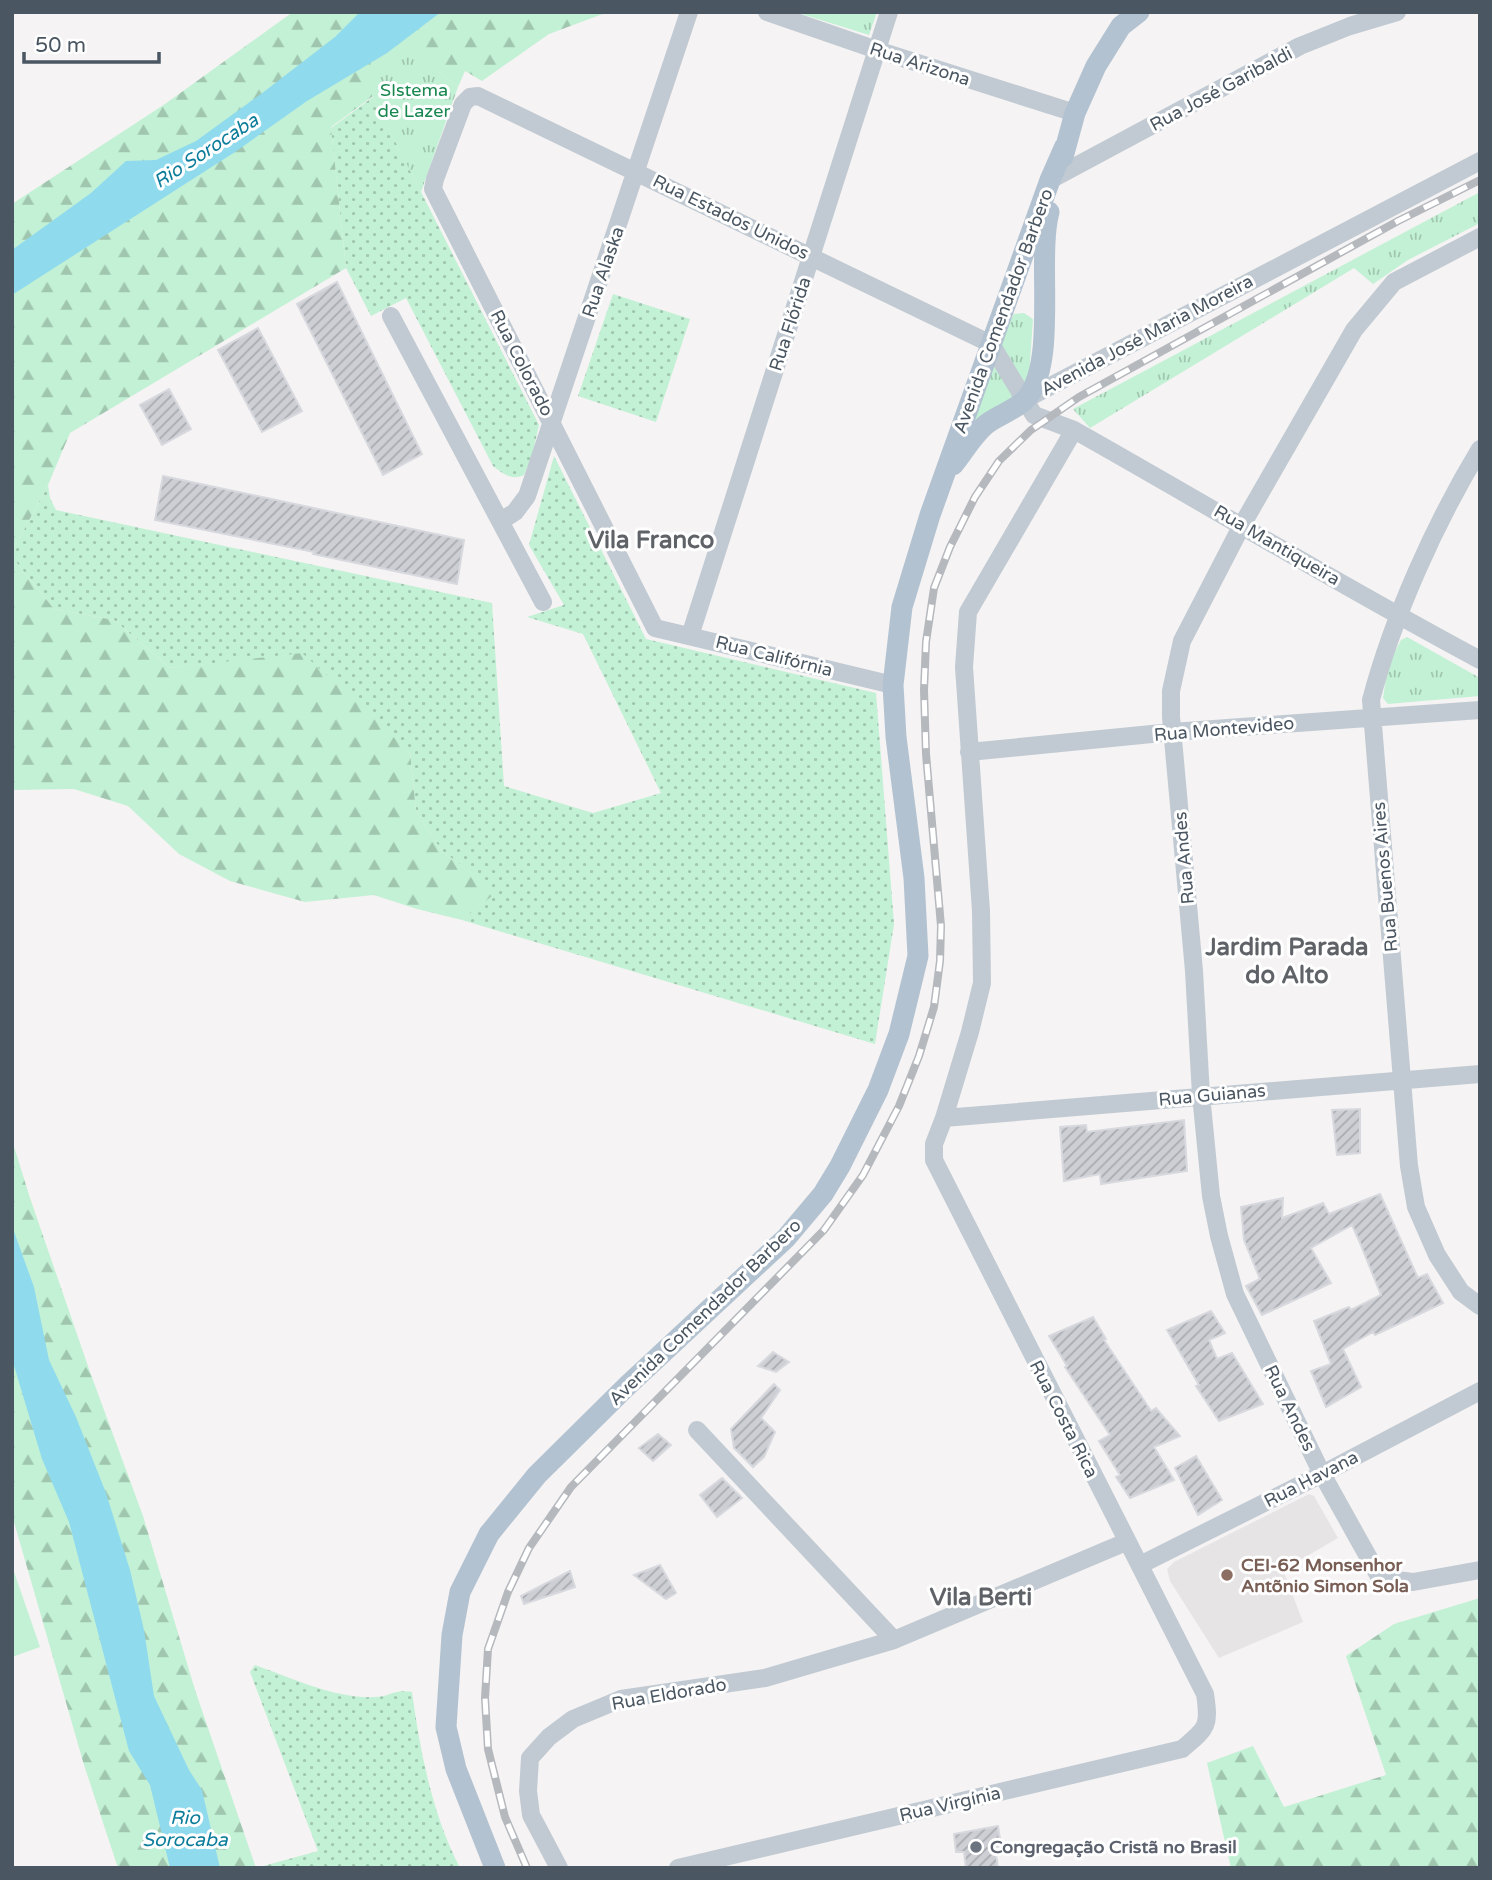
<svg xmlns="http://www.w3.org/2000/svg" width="1492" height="1880" font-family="'Varela Round',sans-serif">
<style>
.education{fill:#e6e4e5}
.grass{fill:url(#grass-dots)}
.forest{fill:url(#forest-firs)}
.park{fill:url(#park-tufts)}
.garden{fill:#c3f1d5}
.water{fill:#90daee}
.building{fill:url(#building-hatch);stroke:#d7d9de;stroke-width:2}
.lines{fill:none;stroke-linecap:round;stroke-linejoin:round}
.minor{stroke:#c1cad2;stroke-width:18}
.major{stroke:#b3c2d1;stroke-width:21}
.rail-casing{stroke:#b5b8bd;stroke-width:8}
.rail{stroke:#fff;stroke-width:5;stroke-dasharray:16;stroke-linecap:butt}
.education-dot{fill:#8d6e63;stroke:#fff;stroke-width:2.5}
.worship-dot{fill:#6b7280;stroke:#fff;stroke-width:2.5}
.labels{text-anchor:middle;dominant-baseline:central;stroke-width:6;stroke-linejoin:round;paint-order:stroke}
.street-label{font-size:18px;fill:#4a5661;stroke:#fff}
.park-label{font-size:18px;fill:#17864f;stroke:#fff}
.education-label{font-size:18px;font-weight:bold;fill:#785e54;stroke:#fff;text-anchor:start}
.worship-label{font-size:18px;font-weight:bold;fill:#5b616d;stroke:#fff;text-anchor:start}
.water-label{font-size:19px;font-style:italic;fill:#0c7c9b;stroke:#fff}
.district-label{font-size:24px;font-weight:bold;fill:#5f6368;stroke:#fff}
</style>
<defs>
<pattern id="grass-dots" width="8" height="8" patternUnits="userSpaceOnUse" patternTransform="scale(1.75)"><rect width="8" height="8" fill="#c3f1d5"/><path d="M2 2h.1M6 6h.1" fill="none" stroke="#a0c6b0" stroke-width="1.8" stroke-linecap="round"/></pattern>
<pattern id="forest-firs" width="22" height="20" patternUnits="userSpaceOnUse" patternTransform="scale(1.75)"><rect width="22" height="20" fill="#c3f1d5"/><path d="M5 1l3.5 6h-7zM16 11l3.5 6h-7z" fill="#a0c6b0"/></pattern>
<pattern id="park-tufts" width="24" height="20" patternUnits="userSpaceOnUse" patternTransform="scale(1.75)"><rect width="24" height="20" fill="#c3f1d5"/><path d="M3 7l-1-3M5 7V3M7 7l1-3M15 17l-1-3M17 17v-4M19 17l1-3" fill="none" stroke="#a0c6b0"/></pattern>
<pattern id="building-hatch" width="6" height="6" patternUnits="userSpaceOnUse" patternTransform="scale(1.75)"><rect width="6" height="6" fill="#cdcfd5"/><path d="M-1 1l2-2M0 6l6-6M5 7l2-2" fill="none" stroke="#a8abb0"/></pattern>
</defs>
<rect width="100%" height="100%" fill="#f5f3f3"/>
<path class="education" d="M 1309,1494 L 1314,1496 L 1338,1538 L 1283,1570 L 1303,1622 L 1219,1658 L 1170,1581 L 1167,1569 L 1174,1562 Z"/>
<path class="grass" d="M 373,97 L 539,425 L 532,456 L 524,475 C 511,481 504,474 493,466 L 406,298 L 371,316 L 346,268 L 331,128 Z
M 613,294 L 690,319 L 656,422 L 578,396 Z
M 554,456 L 646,639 L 876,693 L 894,924 L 875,1044 L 462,920 L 496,892 L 441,850 L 416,811 L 410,753 L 302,654 L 170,668 L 114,620 L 54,609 L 12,557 L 12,552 L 48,485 L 50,498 L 56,510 L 492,603 L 504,786 L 593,813 L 661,793 L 583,634 L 527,617 L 564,605 L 529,545 Z
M 255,1665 C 292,1678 335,1699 375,1697 C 391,1697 392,1689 412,1692 C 420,1751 432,1814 460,1868 L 256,1868 L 318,1851 L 250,1672 Z"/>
<path class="forest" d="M 293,12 L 608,12 L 549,34 L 482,81 L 465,71 L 458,87 L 422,60 L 331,127 L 346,268 L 70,433 L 48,485 L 12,552 L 12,204 L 165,104 Z
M 12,557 L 54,609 L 114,620 L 170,668 L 302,653 L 366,710 L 410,753 L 416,811 L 441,850 L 497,892 L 462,920 L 417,909 L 374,895 L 305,902 L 230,881 L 179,854 L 128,806 L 74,789 L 12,790 Z
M 12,1140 L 29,1195 L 90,1372 L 143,1516 L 195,1690 L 256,1868 L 118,1868 L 84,1765 L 12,1515 Z
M 1480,1598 L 1480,1868 L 1231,1868 L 1207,1763 L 1253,1746 L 1284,1807 L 1386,1775 L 1346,1656 L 1394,1624 Z"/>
<path class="park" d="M 795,12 L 877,12 L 869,35 Z
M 400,43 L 458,87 L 421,192 L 359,70 Z
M 1480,192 L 1480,223 L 1408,260 L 1373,284 L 1354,268 L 1090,428 L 1073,409 Z
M 1024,313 L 1033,319 L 1029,376 L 1022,392 L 958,446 L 998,342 L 1014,314 Z
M 1407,637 L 1480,678 L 1480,696 L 1388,704 L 1383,698 L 1388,665 L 1401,640 Z"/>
<path class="garden" d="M 12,1566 L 40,1647 L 12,1657 Z"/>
<path class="water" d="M 360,12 L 441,12 L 387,53 L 307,101 L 235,152 L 12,295 L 12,250 L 91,193 L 126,161 L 156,160 L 196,141 L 261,94 L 335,37 Z
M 12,1226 L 34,1287 L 49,1360 L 76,1417 L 106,1493 L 130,1570 L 144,1630 L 154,1696 L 189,1770 L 202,1790 L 220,1868 L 170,1868 L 150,1785 L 129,1751 L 69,1522 L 42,1459 L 12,1359 Z"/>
<path class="building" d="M 337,282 L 422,454 L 383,475 L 297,304 Z
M 258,328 L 302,411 L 262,432 L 218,350 Z
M 169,389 L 191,429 L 162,445 L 140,405 Z
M 163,476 L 464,540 L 457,584 L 313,554 L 314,552 L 155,520 Z
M 1360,1109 L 1360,1153 L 1337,1155 L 1332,1110 Z
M 1184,1120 L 1187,1171 L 1101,1184 L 1100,1174 L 1064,1181 L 1060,1127 L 1086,1125 L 1087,1132 Z
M 1380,1194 L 1418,1278 L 1427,1274 L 1443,1303 L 1375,1335 L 1373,1332 L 1343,1349 L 1361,1387 L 1326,1407 L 1311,1371 L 1331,1364 L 1314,1321 L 1349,1307 L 1351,1310 L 1381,1295 L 1360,1243 L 1352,1225 L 1311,1248 L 1331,1283 L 1262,1315 L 1246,1286 L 1260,1279 L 1244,1240 L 1241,1207 L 1283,1198 L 1282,1218 L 1323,1203 L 1329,1214 Z
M 1211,1311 L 1225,1333 L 1209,1340 L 1217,1359 L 1232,1353 L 1263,1404 L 1219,1421 L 1196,1386 L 1199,1385 L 1167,1330 Z
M 1093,1317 L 1106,1339 L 1104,1340 L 1151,1411 L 1156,1408 L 1180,1436 L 1154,1447 L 1174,1480 L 1130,1498 L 1116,1477 L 1120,1475 L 1099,1441 L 1110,1435 L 1065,1367 L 1067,1366 L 1049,1336 Z
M 773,1352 L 789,1362 L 776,1372 L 758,1366 Z
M 774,1384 L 780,1390 L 761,1418 L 775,1432 L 764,1457 L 753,1467 L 734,1448 L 731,1429 Z
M 658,1434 L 671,1445 L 653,1461 L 639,1448 Z
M 1196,1456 L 1222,1500 L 1198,1515 L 1175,1468 Z
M 722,1478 L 742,1498 L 717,1517 L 700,1495 Z
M 660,1565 L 676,1593 L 666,1599 L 634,1575 Z
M 570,1571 L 575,1587 L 524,1604 L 521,1596 Z
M 998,1826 L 1001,1846 L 995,1847 L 998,1868 L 966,1868 L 964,1852 L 956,1852 L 954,1834 Z"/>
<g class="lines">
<path class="minor" d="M 767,12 L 877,50 L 1075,113
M 1050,180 L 1300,46 L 1350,26 L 1397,12
M 1480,237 L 1394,282 L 1354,330 L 1242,525 L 1182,641 L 1171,691 L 1171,717 L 1194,971 L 1201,1095 L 1211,1196 L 1219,1236 L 1235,1294 L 1322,1474 L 1380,1578 L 1413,1582 L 1480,1570
M 391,316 L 543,602
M 1024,400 L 1480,161
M 1074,430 C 1209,506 1343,587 1480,660
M 1480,449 C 1435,523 1393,617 1371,700 L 1409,1166 L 1416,1207 L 1437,1255 L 1461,1292 L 1480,1306
M 501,521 L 515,512 L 527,496 L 689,12
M 690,636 L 889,12
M 969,752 L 1172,732 L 1480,710
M 944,1118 L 1480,1074
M 697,1430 L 894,1640 L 1126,1542
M 1140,1565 L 1322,1474 L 1480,1391
M 559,1868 L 531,1815 L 528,1791 L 530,1758 L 549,1737 L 573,1719 L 621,1699 L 765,1678 L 894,1640
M 678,1868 L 1182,1749 C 1207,1728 1210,1727 1205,1694 L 934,1160 L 934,1144 L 944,1118 L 970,1032 L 982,983 L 981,911 L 964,667 L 968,612 L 1074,430 L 1034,415 L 991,344 L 478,96 L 470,97 L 463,104 L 435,179 L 433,189 L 655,628 L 893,685"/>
<path class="major" d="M 1063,157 L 1075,113 L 1096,66 L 1121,26 L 1139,12
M 953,465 C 964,452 974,433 988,423 C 999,415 1014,410 1024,401 C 1059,367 1036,260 1049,212
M 495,1868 L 456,1769 L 446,1727 L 452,1635 L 460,1592 L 489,1534 L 537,1475 L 627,1386 L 786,1238 L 823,1194 L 840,1166 L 878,1090 L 899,1034 L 918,956 L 914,878 L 896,737 L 893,685 L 902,607 L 930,515 L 1050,180 L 1065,146"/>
<defs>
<path id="rail" d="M 527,1868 L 505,1817 L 488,1749 L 485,1698 L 488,1649 L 508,1592 L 529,1548 L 571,1487 L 824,1230 L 863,1175 L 899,1106 L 919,1056 L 934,1007 L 940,961 L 941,926 L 926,754 L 924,690 L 926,642 L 934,588 L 950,547 L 975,497 L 999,461 L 1031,430 L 1079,397 L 1398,221 L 1480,180"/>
</defs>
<use href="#rail" class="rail-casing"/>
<use href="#rail" class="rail"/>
</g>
<circle class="education-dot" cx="1227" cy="1575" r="7"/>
<circle class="worship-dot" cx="976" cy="1847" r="7"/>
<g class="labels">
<g class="street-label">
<text transform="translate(920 64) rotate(18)">Rua Arizona</text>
<text transform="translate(1221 89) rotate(-28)">Rua José Garibaldi</text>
<text transform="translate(731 217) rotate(26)">Rua Estados Unidos</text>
<text transform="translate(603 272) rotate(-71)">Rua Alaska</text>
<text transform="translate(1003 311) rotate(-70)">Avenida Comendador Barbero</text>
<text transform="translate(790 324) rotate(-72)">Rua Flórida</text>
<text transform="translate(1147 335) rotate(-28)">Avenida José Maria Moreira</text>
<text transform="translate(522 363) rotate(63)">Rua Colorado</text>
<text transform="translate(1277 545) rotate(30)">Rua Mantiqueira</text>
<text transform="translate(774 656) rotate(14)">Rua Califórnia</text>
<text transform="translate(1224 729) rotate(-5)">Rua Montevideo</text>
<text transform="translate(1184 858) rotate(-95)">Rua Andes</text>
<text transform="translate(1385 877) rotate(-95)">Rua Buenos Aires</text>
<text transform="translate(1212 1095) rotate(-5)">Rua Guianas</text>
<text transform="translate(705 1312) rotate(-44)">Avenida Comendador Barbero</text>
<text transform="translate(1290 1408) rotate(64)">Rua Andes</text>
<text transform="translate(1064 1419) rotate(63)">Rua Costa Rica</text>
<text transform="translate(1311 1479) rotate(-27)">Rua Havana</text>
<text transform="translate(669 1694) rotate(-10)">Rua Eldorado</text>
<text transform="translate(950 1804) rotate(-13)">Rua Virgínia</text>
</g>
<g class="park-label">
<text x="414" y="90">SIstema<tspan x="414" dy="21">de Lazer</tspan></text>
</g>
<g class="education-label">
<text x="1241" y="1565">CEI-62 Monsenhor<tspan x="1241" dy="21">Antõnio Simon Sola</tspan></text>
</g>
<g class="worship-label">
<text x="990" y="1847">Congregação Cristã no Brasil</text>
</g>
<g class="water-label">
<text transform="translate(206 151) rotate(-33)">Rio Sorocaba</text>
<text x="185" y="1818">Rio<tspan x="185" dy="22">Sorocaba</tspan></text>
</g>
<g class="district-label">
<text x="651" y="540">Vila Franco</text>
<text x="1287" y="947">Jardim Parada<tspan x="1287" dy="28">do Alto</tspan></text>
<text x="981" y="1597">Vila Berti</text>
</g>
</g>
<rect width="1492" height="1880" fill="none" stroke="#4a5661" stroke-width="28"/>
<path d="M24 52v10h135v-10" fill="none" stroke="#4a5661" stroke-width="3.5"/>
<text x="35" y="52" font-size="21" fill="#4a5661" stroke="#ffffff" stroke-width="5" paint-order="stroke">50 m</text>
</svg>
